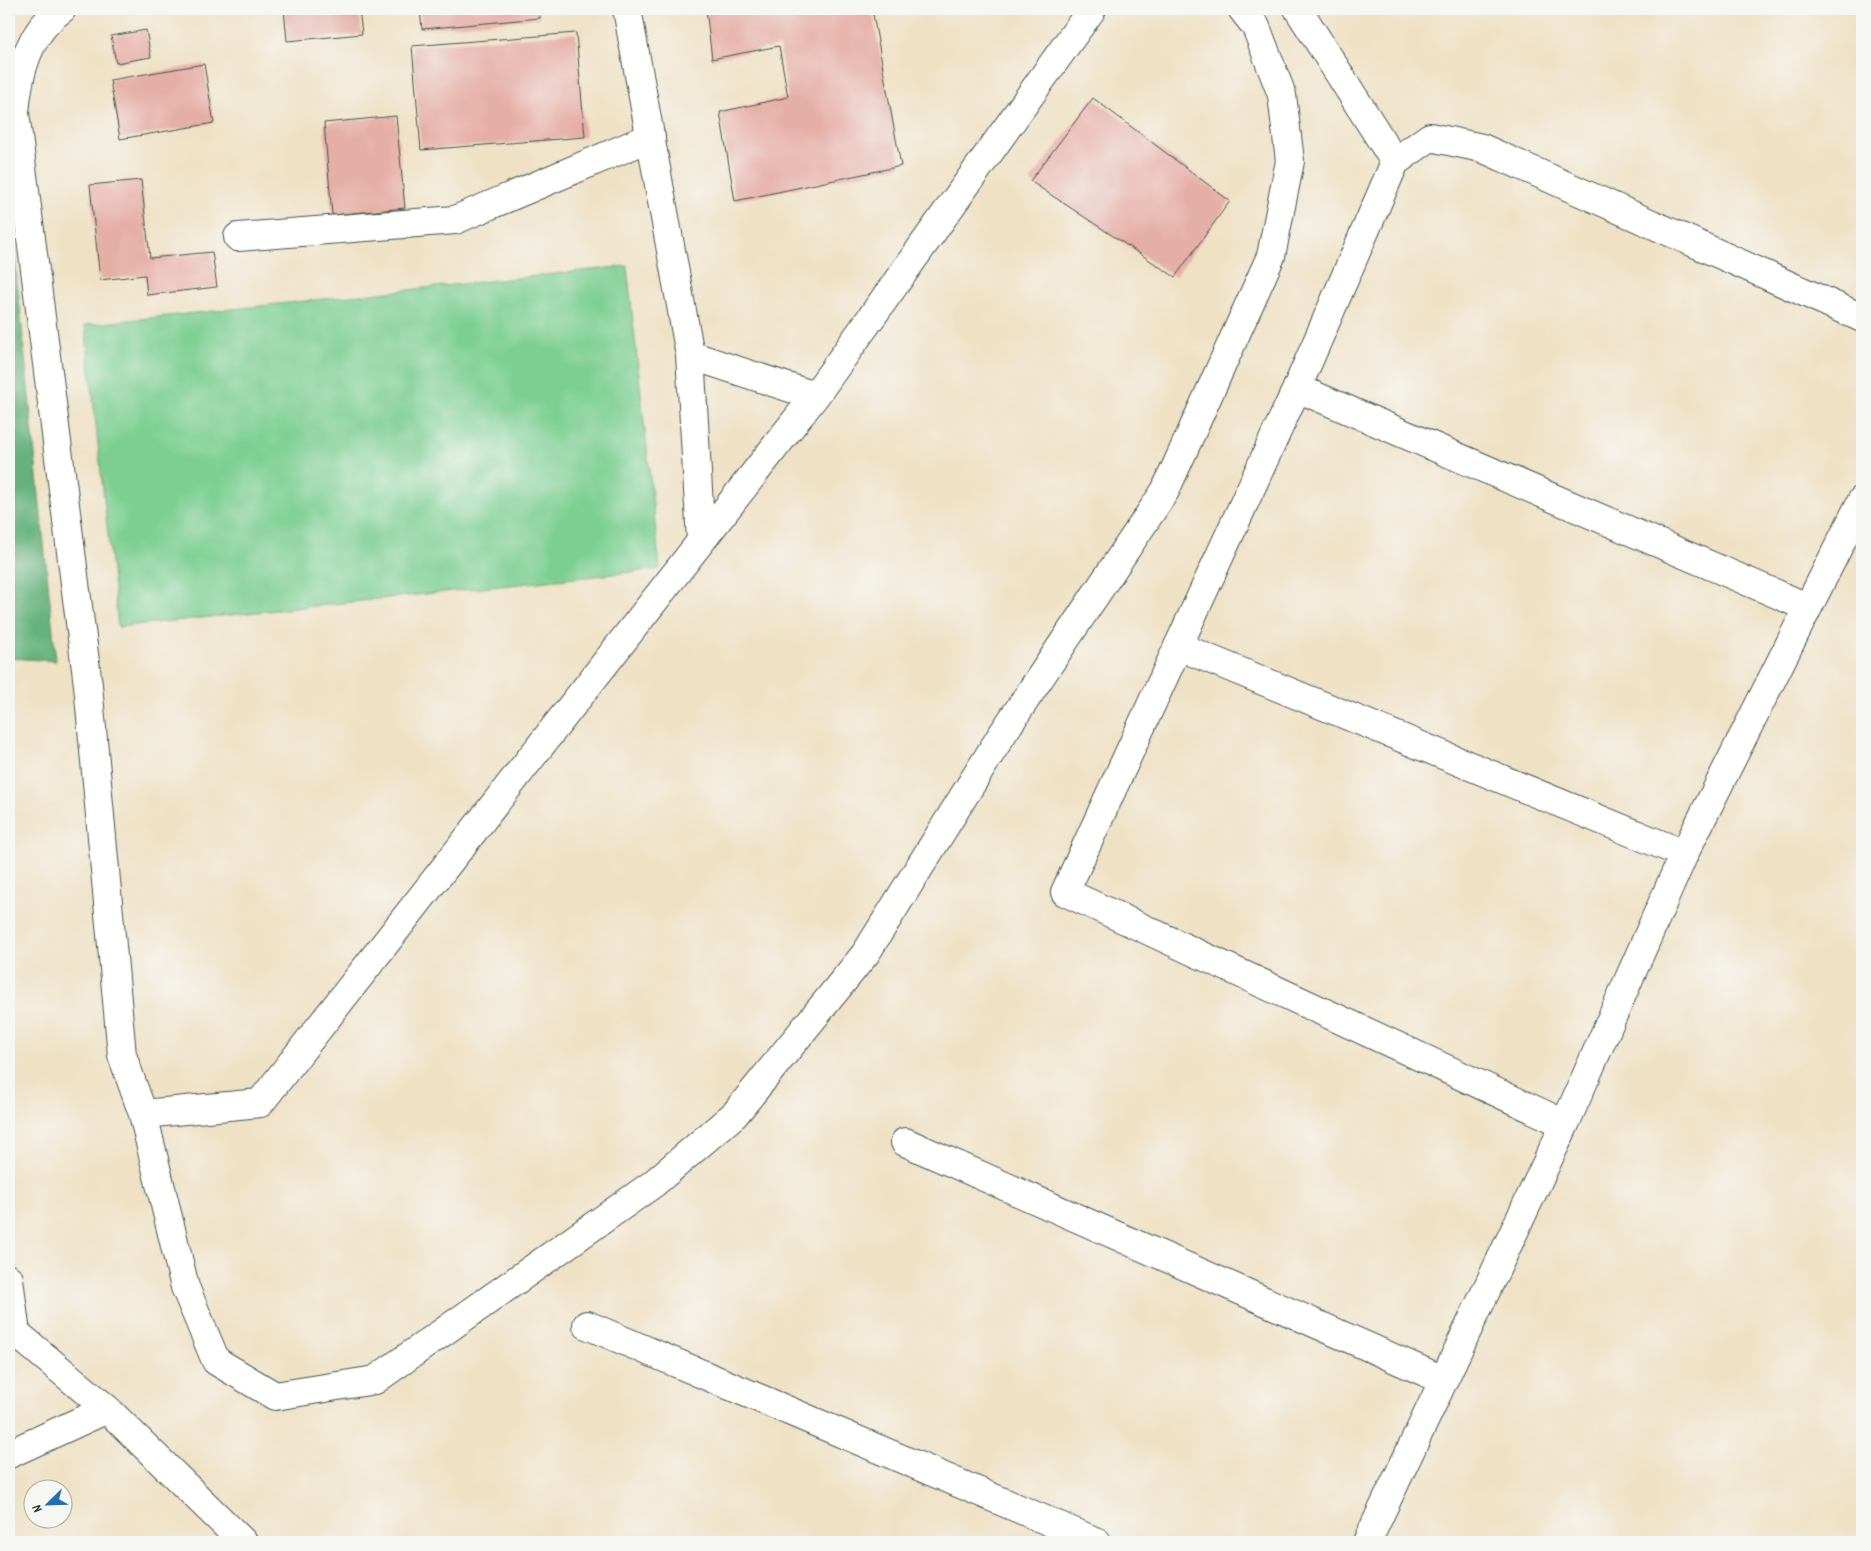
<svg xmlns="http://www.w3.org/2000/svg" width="1871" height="1551" font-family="Dekko,sans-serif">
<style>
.green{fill:#7ccf91;stroke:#4e8662}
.forest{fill:#65b27b;stroke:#427858}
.building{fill:#e6afa6}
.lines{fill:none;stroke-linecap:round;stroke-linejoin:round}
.street-casing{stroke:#3e564a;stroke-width:30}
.street{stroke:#fff;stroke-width:28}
</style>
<rect width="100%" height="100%" fill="#f6f6f2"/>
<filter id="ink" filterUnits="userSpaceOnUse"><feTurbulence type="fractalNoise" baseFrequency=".02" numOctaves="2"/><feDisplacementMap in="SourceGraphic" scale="10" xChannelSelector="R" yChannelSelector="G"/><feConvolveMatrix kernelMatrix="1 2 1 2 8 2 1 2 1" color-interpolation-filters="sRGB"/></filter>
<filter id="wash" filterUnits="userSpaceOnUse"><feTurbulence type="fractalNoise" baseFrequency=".0096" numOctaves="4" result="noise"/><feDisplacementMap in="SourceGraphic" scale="20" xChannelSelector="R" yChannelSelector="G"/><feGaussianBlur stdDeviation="1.12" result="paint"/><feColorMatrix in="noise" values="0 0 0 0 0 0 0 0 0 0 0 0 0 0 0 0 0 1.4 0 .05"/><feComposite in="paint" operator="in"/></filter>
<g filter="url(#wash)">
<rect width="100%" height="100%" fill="#efe1c4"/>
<path class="green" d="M 627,266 L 660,569 L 118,627 L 85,325 Z"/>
<path class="forest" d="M 9,200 L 56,661 L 9,658 Z"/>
<g id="blocks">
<path class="building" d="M 284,9 L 359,9 L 362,34 L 287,41 Z
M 420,9 L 539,9 L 540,18 L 422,29 Z
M 706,9 L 872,9 L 901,166 L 735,201 L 720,112 L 788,97 L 779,46 L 712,59 Z
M 146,30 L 151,57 L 116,63 L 111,36 Z
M 576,33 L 585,137 L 421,150 L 412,46 Z
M 204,64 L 214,123 L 120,139 L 110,80 Z
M 1093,98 L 1230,201 L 1175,277 L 1030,181 Z
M 396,116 L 405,208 L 332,215 L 324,123 Z
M 141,180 L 150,258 L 212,252 L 217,287 L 147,295 L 145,275 L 100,280 L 90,185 Z"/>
</g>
</g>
<g filter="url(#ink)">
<use href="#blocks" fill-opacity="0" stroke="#3e564a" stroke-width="1"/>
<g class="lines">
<defs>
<path id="street" d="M 62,9 C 28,33 18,73 15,113 L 88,685 L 122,1055 L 143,1114 L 185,1287 L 216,1361 L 275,1396 L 375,1380 L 653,1184 L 735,1114 L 866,953 L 1003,733 L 1165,491 L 1271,256 L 1290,161 L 1282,95 L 1256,27 L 1242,9
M 627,9 L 690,355 L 701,540
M 1298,9 L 1395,162 L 1297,388 L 1065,892 L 1565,1124
M 1395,162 L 1430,137 L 1482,148 L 1862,318
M 238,237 L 455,220 L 651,137
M 690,355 L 815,396
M 1297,388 L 1807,607
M 1178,646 L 1684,854
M 143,1114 L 260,1103 L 815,396 L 1092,9
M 905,1142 L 1443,1380
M 9,1279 L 16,1334
M 587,1325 L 1097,1542
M 9,1327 L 107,1409 L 243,1542
M 9,1454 L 107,1409
M 1367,1542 L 1565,1124 L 1684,854 L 1862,500"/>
</defs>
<use href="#street" class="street-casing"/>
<use href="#street" class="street"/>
</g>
</g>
<rect width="1871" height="1551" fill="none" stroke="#f6f6f2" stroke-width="30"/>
<g transform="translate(48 1504) rotate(247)"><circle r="24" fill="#f6f6f2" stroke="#a0aca6"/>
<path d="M0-4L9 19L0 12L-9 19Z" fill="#1f6fb2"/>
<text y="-8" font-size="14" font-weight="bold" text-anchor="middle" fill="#1f3d34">N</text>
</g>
</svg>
